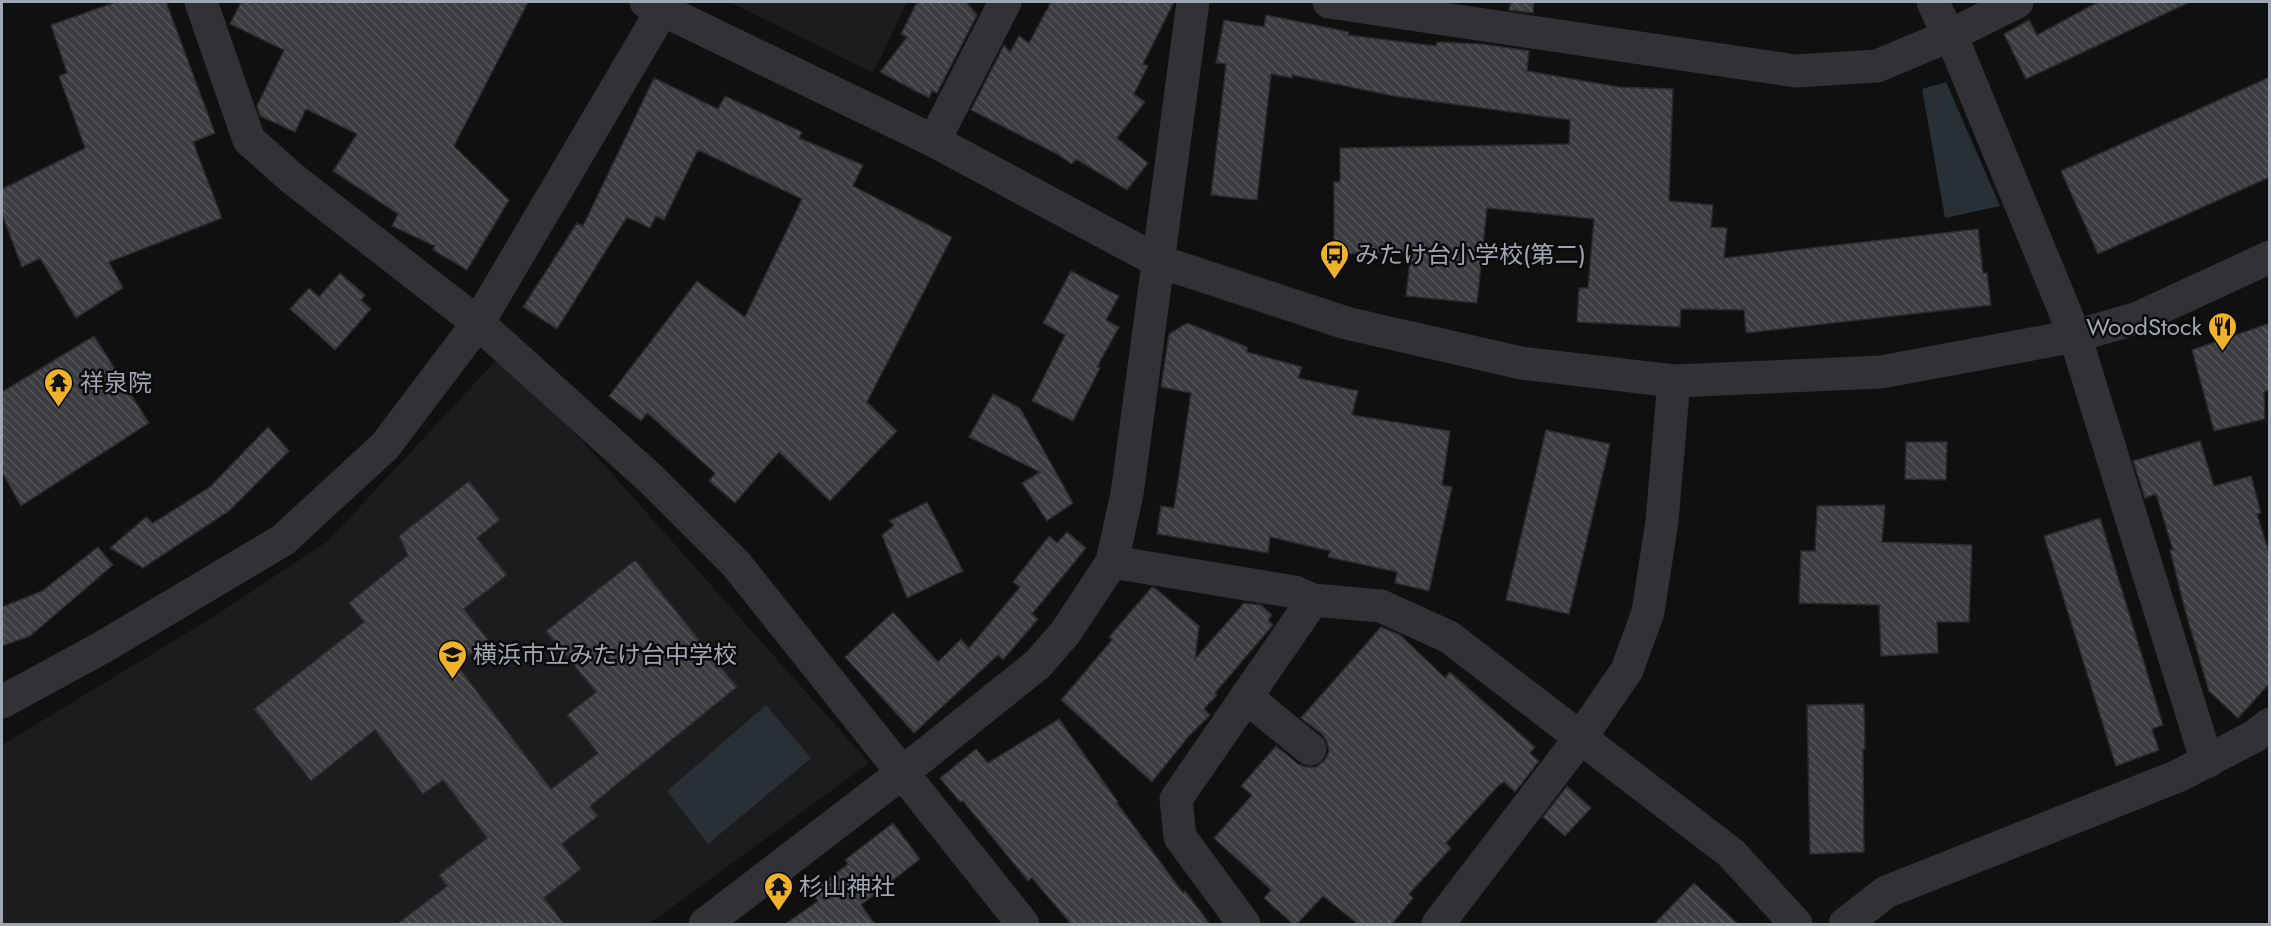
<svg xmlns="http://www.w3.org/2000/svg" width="2271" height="926" font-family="Jost,'Noto Sans JP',sans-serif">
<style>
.built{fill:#1c1c1e}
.water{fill:#283036}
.building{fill:url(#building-back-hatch);stroke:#2a2a2d;stroke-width:1.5}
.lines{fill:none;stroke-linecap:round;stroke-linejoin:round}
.minor{stroke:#313136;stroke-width:33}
.labels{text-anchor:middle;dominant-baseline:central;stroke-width:5;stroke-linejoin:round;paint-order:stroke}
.poi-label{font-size:24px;fill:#a1a6b2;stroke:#0b0b0c;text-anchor:start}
</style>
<defs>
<pattern id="building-back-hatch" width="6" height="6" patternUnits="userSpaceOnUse" patternTransform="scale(1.5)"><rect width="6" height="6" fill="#3c3d41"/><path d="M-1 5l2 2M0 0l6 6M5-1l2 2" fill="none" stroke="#55565a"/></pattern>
</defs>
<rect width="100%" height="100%" fill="#101011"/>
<path class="built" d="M 730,2 L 907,2 L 873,73 Z
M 501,355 L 600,460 L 869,763 L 649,924 L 2,924 L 2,745 L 218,614 L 328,541 Z"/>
<path class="water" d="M 1946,82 L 2000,206 L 1945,218 L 1922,89 Z
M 766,705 L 811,758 L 708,844 L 667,791 Z"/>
<path class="building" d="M 116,2 L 166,2 L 215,133 L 193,142 L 222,218 L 109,262 L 123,288 L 76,318 L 40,258 L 22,267 L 2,214 L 2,189 L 85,148 L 59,76 L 67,73 L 51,25 Z
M 241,2 L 528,2 L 454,146 L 509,200 L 467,270 L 433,250 L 435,246 L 392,226 L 398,214 L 333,171 L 357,134 L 306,109 L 295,132 L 260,116 L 257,106 L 284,50 L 230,24 Z
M 917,2 L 966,2 L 977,15 L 937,93 L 932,91 L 929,98 L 880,72 L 907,37 L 901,34 Z
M 1051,2 L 1174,2 L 1143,64 L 1148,66 L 1134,94 L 1145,102 L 1117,138 L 1148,163 L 1127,190 L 1076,159 L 1072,164 L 1057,154 L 971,110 L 1004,45 L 1010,52 L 1019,36 L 1029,43 Z
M 1511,2 L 1534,2 L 1533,13 L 1509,10 Z
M 2098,2 L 2190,2 L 2026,79 L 2004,34 L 2029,20 L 2037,35 Z
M 1266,15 L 1349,32 L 1348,35 L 1436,46 L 1437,42 L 1483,44 L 1529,51 L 1527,71 L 1619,87 L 1673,89 L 1669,201 L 1713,205 L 1711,227 L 1727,228 L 1724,258 L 1978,229 L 1983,273 L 1987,273 L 1991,305 L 1746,333 L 1744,310 L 1681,309 L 1680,327 L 1577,322 L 1579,288 L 1588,288 L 1594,219 L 1487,208 L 1477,303 L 1406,296 L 1411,252 L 1342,254 L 1342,243 L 1334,240 L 1334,182 L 1340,182 L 1340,148 L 1569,144 L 1570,120 L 1394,96 L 1292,75 L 1292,78 L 1271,74 L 1257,200 L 1211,195 L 1226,64 L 1216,63 L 1224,20 L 1264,27 Z
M 2270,77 L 2270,177 L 2098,254 L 2061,171 Z
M 654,78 L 718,109 L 725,96 L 802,132 L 799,138 L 863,165 L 853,186 L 952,237 L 867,402 L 897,431 L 830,501 L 779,452 L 735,503 L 709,481 L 715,473 L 647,413 L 641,421 L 609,396 L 697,281 L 745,317 L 802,199 L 698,150 L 664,220 L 656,216 L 650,228 L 627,217 L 557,329 L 523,307 L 577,223 L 583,226 Z
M 1071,271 L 1119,296 L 1106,320 L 1119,327 L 1097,367 L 1100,368 L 1073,421 L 1032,401 L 1065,335 L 1043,323 Z
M 340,273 L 365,295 L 361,300 L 371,309 L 335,350 L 290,309 L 309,288 L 319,297 Z
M 1187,323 L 1247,347 L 1247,352 L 1302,367 L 1298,378 L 1358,391 L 1352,415 L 1450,431 L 1442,485 L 1452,487 L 1429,591 L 1395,583 L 1397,572 L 1328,557 L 1330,551 L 1270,537 L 1268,553 L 1157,534 L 1161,506 L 1174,508 L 1191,393 L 1161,387 L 1169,334 Z
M 2270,323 L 2270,390 L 2264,392 L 2265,419 L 2214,431 L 2192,350 Z
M 94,336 L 149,423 L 21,506 L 2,472 L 2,392 Z
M 993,394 L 1020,408 L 1073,503 L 1047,521 L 1022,483 L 1040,472 L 969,437 Z
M 268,427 L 289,451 L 229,511 L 143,568 L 110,548 L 146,517 L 153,523 L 210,487 Z
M 1546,430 L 1610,444 L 1569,614 L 1506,600 Z
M 2200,441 L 2214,486 L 2251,476 L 2261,513 L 2257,514 L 2270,556 L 2270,683 L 2238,718 L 2209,691 L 2185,610 L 2170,550 L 2173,550 L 2156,494 L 2145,498 L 2133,461 Z
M 1906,442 L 1947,442 L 1946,480 L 1905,479 Z
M 469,481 L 500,520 L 477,538 L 507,575 L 464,609 L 488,640 L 457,665 L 551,789 L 598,753 L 567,715 L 596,692 L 546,631 L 635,560 L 737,687 L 590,806 L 598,816 L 562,844 L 581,869 L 544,898 L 564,924 L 397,924 L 447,886 L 439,875 L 487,838 L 443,780 L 423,794 L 375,730 L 311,781 L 254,709 L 364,622 L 349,603 L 408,555 L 399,536 Z
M 927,502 L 963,571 L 907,598 L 882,535 L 894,525 L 889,521 Z
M 1885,505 L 1882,542 L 1972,545 L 1969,622 L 1937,622 L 1938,653 L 1881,656 L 1879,605 L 1799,603 L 1801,551 L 1815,551 L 1817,506 Z
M 2100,518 L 2163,725 L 2152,729 L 2159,750 L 2116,766 L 2044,536 Z
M 1067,532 L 1086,548 L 1032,614 L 1038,619 L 1003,660 L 998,655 L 914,733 L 845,657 L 893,612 L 938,662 L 961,639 L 969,648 L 1020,587 L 1013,582 L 1049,536 L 1057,543 Z
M 98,547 L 113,565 L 30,636 L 2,646 L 2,607 L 42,591 Z
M 1152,587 L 1155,588 L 1199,626 L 1195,659 L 1244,603 L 1261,605 L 1272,615 L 1268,620 L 1273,625 L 1215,693 L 1217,695 L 1204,709 L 1210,715 L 1188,737 L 1152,782 L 1061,700 L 1112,640 L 1109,637 Z
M 1381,627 L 1400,635 L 1445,678 L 1450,672 L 1535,747 L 1530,753 L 1539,761 L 1515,792 L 1504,782 L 1499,785 L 1446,843 L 1451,848 L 1409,894 L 1413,898 L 1392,924 L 1358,924 L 1323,896 L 1297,924 L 1293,924 L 1264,898 L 1271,890 L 1214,838 L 1252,795 L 1241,786 L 1276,746 L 1298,764 L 1306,767 L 1316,767 L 1325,760 L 1329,751 L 1327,742 L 1322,734 L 1301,718 Z
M 1864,704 L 1865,749 L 1863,749 L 1864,852 L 1810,854 L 1807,705 Z
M 1059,719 L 1118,802 L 1117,803 L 1183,893 L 1185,891 L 1210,924 L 1071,924 L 1032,878 L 1028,881 L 963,801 L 960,802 L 940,778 L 976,749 L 988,763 Z
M 1567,786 L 1591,808 L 1565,836 L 1543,817 Z
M 893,823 L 920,859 L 861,905 L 875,924 L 785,924 L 818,901 L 811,892 L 848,864 L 845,860 Z
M 1694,883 L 1738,924 L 1654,924 Z"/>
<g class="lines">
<path class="minor" d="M 201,2 L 249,140 L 293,179 L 478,323 L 651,479 L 736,564 L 1023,924
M 646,2 L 934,141 L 1158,261 L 1346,323 L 1521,363 L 1674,381 L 1881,372 L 2075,336 L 2138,318 L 2270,257
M 1329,2 L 1796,71 L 1877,66 L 1951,35 L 2017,2
M 1933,2 L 1942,22 L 1951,35 L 2075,336 L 2207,762
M 934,141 L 1005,2
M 1112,562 L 1295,592 L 1313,600 L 1381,606 L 1449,637 L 1731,853 L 1796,924
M 1246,697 L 1310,749
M 2,702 L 103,647 L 283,540 L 385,446 L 478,323 L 667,2
M 705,924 L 902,773 L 1038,664 L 1065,633 L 1112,562 L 1127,494 L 1193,2
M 1244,924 L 1180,837 L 1176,799 L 1313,600
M 1438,924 L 1581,737 L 1627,670 L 1648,612 L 1662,521 L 1674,381
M 1845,924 L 1886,892 L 2178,776 L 2255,736 L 2270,724"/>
</g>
<defs>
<symbol id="bus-pin" viewBox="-11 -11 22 30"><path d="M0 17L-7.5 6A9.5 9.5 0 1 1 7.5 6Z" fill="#efb22a" stroke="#0b0b0c"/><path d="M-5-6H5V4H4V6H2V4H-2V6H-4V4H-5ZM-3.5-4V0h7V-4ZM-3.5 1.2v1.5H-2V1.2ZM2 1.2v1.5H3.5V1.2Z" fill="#111"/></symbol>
<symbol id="restaurant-pin" viewBox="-11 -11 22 30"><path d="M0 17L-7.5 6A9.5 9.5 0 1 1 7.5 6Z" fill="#efb22a" stroke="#0b0b0c"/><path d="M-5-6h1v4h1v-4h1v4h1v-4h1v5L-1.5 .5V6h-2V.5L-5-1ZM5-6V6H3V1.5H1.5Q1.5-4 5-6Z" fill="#111"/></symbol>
<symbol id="temple-pin" viewBox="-11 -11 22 30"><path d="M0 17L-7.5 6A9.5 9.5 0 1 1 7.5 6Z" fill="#efb22a" stroke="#0b0b0c"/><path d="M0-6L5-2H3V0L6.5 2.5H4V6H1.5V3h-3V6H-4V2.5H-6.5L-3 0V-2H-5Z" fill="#111"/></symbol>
<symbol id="school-pin" viewBox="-11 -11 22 30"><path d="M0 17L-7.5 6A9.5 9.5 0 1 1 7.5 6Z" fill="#efb22a" stroke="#0b0b0c"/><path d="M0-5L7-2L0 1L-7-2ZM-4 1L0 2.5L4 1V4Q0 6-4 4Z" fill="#111"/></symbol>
</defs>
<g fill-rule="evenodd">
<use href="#bus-pin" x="1318" y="238" width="33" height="45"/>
<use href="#restaurant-pin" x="2206" y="310" width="33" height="45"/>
<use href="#temple-pin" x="42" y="366" width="33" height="45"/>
<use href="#school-pin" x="436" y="638" width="33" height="45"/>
<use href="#temple-pin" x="762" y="870" width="33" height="45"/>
</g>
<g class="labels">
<g class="poi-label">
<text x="1355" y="254">みたけ台小学校(第二)</text>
<text x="2202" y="326" text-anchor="end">WoodStock</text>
<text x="80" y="382">祥泉院</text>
<text x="473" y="654">横浜市立みたけ台中学校</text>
<text x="799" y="886">杉山神社</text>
</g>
</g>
<rect width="2271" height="926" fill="none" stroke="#a1a6b2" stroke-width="6"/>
</svg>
